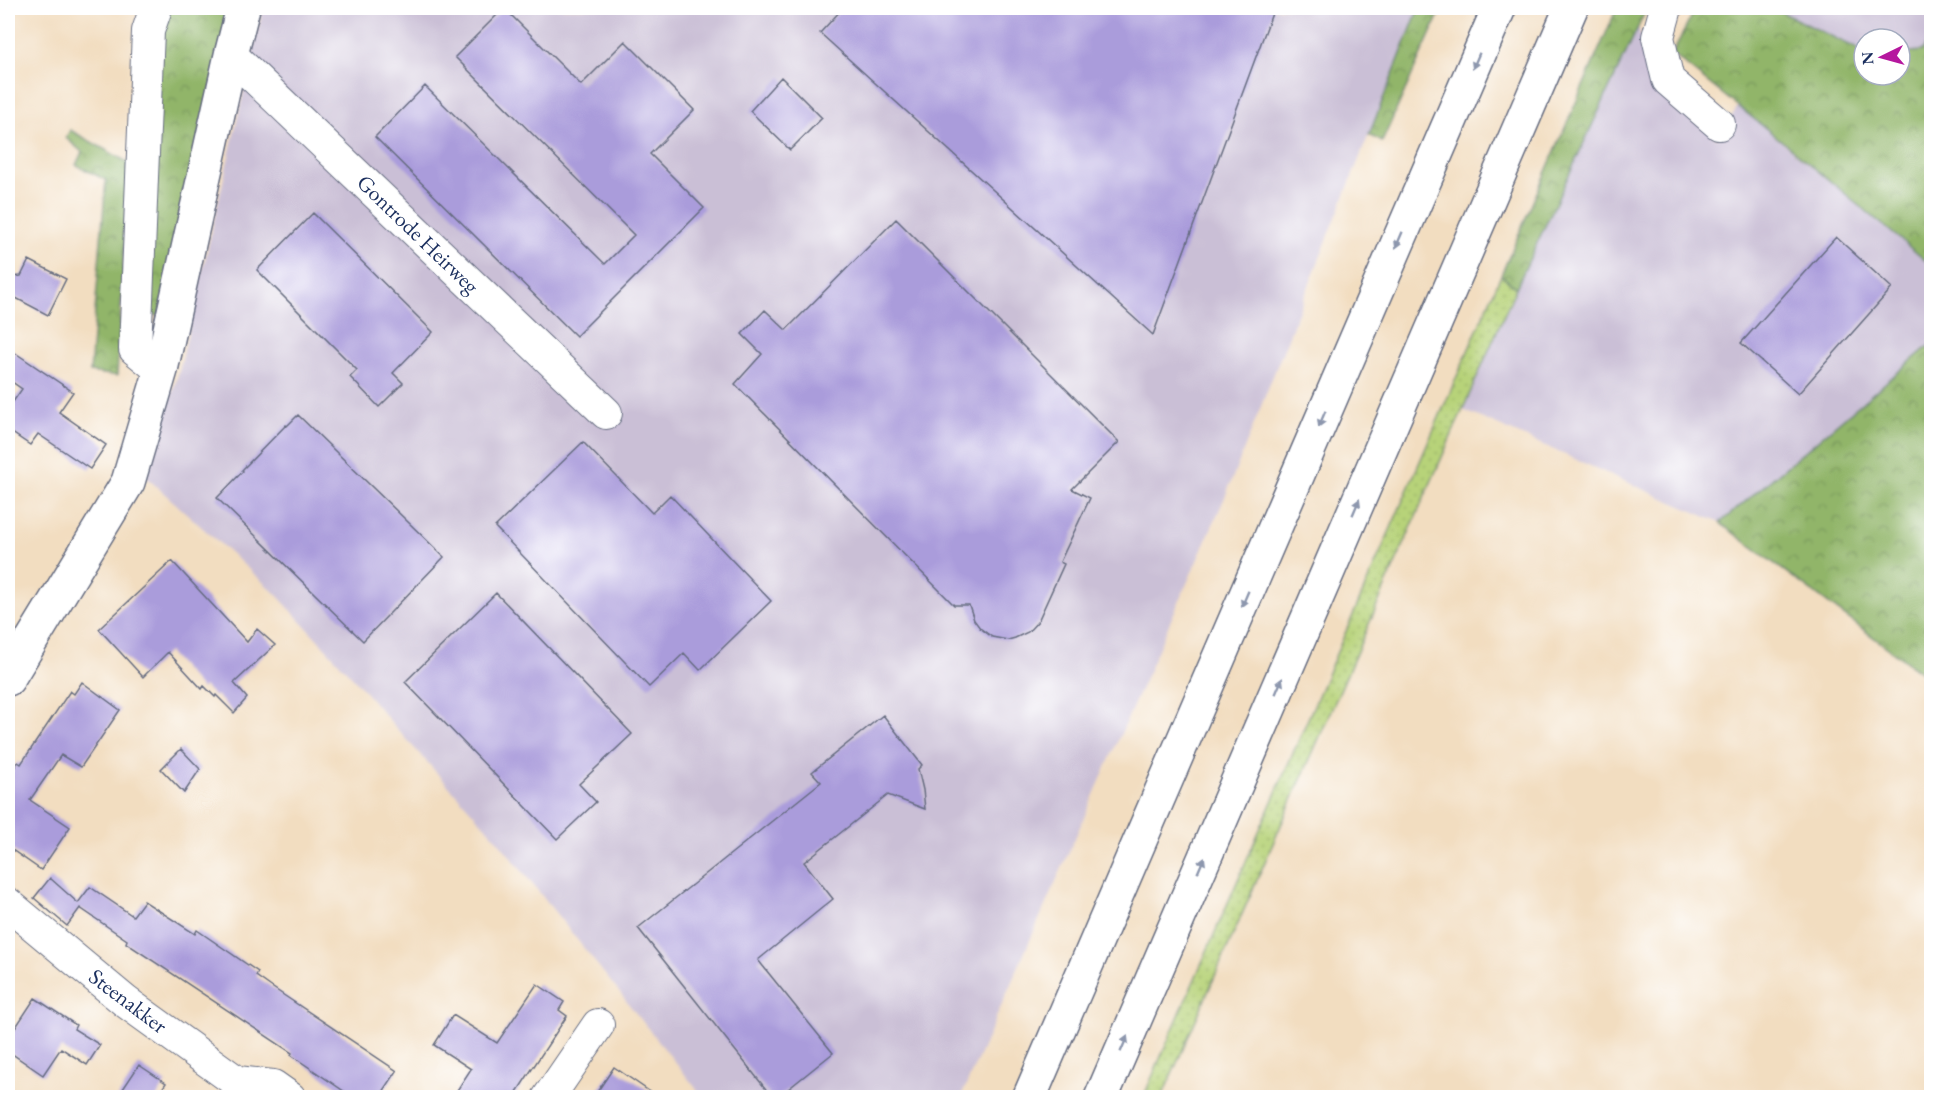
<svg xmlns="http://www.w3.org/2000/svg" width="1939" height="1105" font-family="'EB Garamond',serif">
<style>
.industrial{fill:#cabfd6}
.grass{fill:url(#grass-dots);stroke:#69816c;stroke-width:1.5}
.forest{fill:url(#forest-crowns);stroke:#567264;stroke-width:1.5}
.building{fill:#aa9cdb}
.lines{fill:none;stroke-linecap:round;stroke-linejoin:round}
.street-casing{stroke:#666c80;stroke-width:34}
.secondary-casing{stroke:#666c80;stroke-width:36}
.highway-casing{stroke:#666c80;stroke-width:36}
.street{stroke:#fff;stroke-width:32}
.secondary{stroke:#fff;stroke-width:33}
.highway{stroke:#fff;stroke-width:33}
.oneway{fill:#8d97ae}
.labels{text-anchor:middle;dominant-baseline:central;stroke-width:6;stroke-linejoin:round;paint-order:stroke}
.street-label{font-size:22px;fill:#1b2f5e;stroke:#fff}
</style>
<defs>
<pattern id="grass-dots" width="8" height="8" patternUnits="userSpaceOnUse" patternTransform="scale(1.5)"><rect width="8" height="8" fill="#b7d379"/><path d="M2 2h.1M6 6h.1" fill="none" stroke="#9db56b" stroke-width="1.8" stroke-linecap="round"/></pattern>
<pattern id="forest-crowns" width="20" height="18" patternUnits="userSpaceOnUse" patternTransform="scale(1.5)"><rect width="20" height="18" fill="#91b569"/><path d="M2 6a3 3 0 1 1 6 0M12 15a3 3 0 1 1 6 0" fill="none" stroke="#76945a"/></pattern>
</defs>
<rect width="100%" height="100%" fill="#fff"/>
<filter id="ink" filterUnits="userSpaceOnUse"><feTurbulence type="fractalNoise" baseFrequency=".0167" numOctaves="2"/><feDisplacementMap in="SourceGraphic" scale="12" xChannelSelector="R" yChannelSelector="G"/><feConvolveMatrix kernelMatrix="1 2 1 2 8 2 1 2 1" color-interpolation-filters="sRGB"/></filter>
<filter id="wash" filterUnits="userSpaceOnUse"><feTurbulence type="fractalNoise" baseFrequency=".008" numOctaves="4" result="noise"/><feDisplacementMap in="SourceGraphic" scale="24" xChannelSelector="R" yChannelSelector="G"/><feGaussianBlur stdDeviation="1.35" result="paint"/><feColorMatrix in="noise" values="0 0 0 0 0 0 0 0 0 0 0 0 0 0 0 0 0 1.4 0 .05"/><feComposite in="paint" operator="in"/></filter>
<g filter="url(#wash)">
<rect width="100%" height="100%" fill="#f2ddc0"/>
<path class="industrial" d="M 263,8 L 1419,8 L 1225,497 L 961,1097 L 703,1097 L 494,836 L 397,729 L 355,680 L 275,593 L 146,477 L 180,368 Z
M 1773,8 L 1931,8 L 1931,37 L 1922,51 L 1900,53 L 1900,39 L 1864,39 L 1864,52 Z
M 1638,26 L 1650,70 L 1717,139 L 1738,106 L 1931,265 L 1931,344 L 1720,523 L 1463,410 L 1516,288 Z"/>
<path class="grass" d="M 1501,275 L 1516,288 L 1162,1097 L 1143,1098 Z"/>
<path class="forest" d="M 168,8 L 230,8 L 159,316 L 147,314 L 160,30 Z
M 1419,8 L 1442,8 L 1382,142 L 1369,135 Z
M 1617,8 L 1647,8 L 1516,288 L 1501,275 Z
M 1696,8 L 1773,8 L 1864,52 L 1864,75 L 1900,75 L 1900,53 L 1922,51 L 1931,37 L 1931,265 L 1783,142 L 1672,54 Z
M 70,130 L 129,163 L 117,376 L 90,372 L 106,180 L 76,165 L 82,152 L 66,138 Z
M 1931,344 L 1931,680 L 1720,523 Z"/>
<g id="blocks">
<path class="building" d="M 504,8 L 581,85 L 625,41 L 694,110 L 650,154 L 704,208 L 576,336 L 375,137 L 425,86 L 605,264 L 634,235 L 455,57 Z
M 843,8 L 1274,8 L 1153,335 L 820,33 Z
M 781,77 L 822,118 L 790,150 L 750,111 Z
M 313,213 L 433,332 L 393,373 L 403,383 L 379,407 L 350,377 L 357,370 L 257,270 Z
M 896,219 L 1119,442 L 1072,489 L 1090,498 L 1060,562 L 1064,564 L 1038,621 L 1028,632 L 1015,638 L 1008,640 L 992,637 L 980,628 L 974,620 L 969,605 L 954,605 L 735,384 L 762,354 L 742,334 L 765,310 L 786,330 Z
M 1836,237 L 1892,288 L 1798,394 L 1741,343 Z
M 29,260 L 66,279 L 48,315 L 12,296 L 11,277 L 21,276 Z
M 8,348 L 73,392 L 59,412 L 106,445 L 90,469 L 38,434 L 30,445 L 8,430 L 8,409 L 22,389 L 8,379 Z
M 298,415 L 444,557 L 363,641 L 217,498 L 243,471 L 242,470 L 286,425 L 287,426 Z
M 583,442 L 652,513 L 670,495 L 771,601 L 700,670 L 684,653 L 649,687 L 495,527 Z
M 172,561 L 247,642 L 257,629 L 275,645 L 234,683 L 247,698 L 234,713 L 216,695 L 215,697 L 204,686 L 202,689 L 168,652 L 143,677 L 99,629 Z
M 496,593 L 632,734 L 579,784 L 596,802 L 557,839 L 405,682 Z
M 82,682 L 120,710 L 81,767 L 61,755 L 30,800 L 70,827 L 41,870 L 8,847 L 8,777 L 18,762 L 21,764 L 70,691 L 74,694 Z
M 883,715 L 922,765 L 918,769 L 923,790 L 925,809 L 888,795 L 804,862 L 833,899 L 758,960 L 833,1053 L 777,1098 L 773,1098 L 638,928 L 821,782 L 812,772 Z
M 181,749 L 200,769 L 184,793 L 161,769 Z
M 50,878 L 78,903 L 90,887 L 133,916 L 144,901 L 195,934 L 197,930 L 258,972 L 256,976 L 270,986 L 397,1071 L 379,1098 L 354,1098 L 291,1055 L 292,1053 L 126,943 L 127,940 L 80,908 L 67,926 L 34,898 Z
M 537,984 L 564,1002 L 559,1010 L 567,1016 L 513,1098 L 452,1098 L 471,1069 L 434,1045 L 453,1015 L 497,1043 Z
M 35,998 L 76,1025 L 74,1029 L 100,1045 L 87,1065 L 61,1048 L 43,1075 L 8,1051 L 8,1039 Z
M 139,1065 L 166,1083 L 156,1098 L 117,1098 Z
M 614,1067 L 659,1098 L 593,1098 Z"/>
</g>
</g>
<g filter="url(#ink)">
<use href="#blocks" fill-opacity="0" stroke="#666c80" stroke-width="1.5"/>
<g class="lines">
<defs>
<path id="street" d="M 156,8 L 148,31 L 135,349 L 161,370
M 1666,8 L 1658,37 L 1668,80 L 1719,124
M 231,55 L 606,413
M 8,904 L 126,1002 L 237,1082 L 273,1086 L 290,1098
M 548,1098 L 598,1025"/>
<path id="secondary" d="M 8,679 L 128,482 L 161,370 L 231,55 L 243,8"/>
<path id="highway" d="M 1029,1098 L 1499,8
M 1101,1098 L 1571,8"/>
</defs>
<use href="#street" class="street-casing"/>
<use href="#secondary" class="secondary-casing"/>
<use href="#highway" class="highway-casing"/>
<use href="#street" class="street"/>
<use href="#secondary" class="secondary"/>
<use href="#highway" class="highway"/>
</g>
<defs><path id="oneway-solid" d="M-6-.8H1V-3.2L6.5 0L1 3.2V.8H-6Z" transform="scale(1.5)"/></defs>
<g class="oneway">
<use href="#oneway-solid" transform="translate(1476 61) rotate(113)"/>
<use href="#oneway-solid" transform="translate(1399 240) rotate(113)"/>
<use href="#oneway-solid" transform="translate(1322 419) rotate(113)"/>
<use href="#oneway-solid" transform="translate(1356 507) rotate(-67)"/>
<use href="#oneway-solid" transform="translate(1245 599) rotate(113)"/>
<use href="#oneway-solid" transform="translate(1279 686) rotate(-67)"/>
<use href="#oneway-solid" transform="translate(1201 865) rotate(-67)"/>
<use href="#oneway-solid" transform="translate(1124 1044) rotate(-67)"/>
</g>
</g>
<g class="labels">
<g class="street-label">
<text transform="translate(418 234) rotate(44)">Gontrode Heirweg</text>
<text transform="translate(128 1001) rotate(37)">Steenakker</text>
</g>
</g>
<rect width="1939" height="1105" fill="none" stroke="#fff" stroke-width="30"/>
<g transform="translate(1882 57) rotate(265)"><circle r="28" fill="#ffffff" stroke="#a4acbf" stroke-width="1.5"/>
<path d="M0-4.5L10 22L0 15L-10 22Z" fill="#b5179e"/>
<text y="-9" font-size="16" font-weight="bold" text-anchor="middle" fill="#1b2f5e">N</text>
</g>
</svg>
